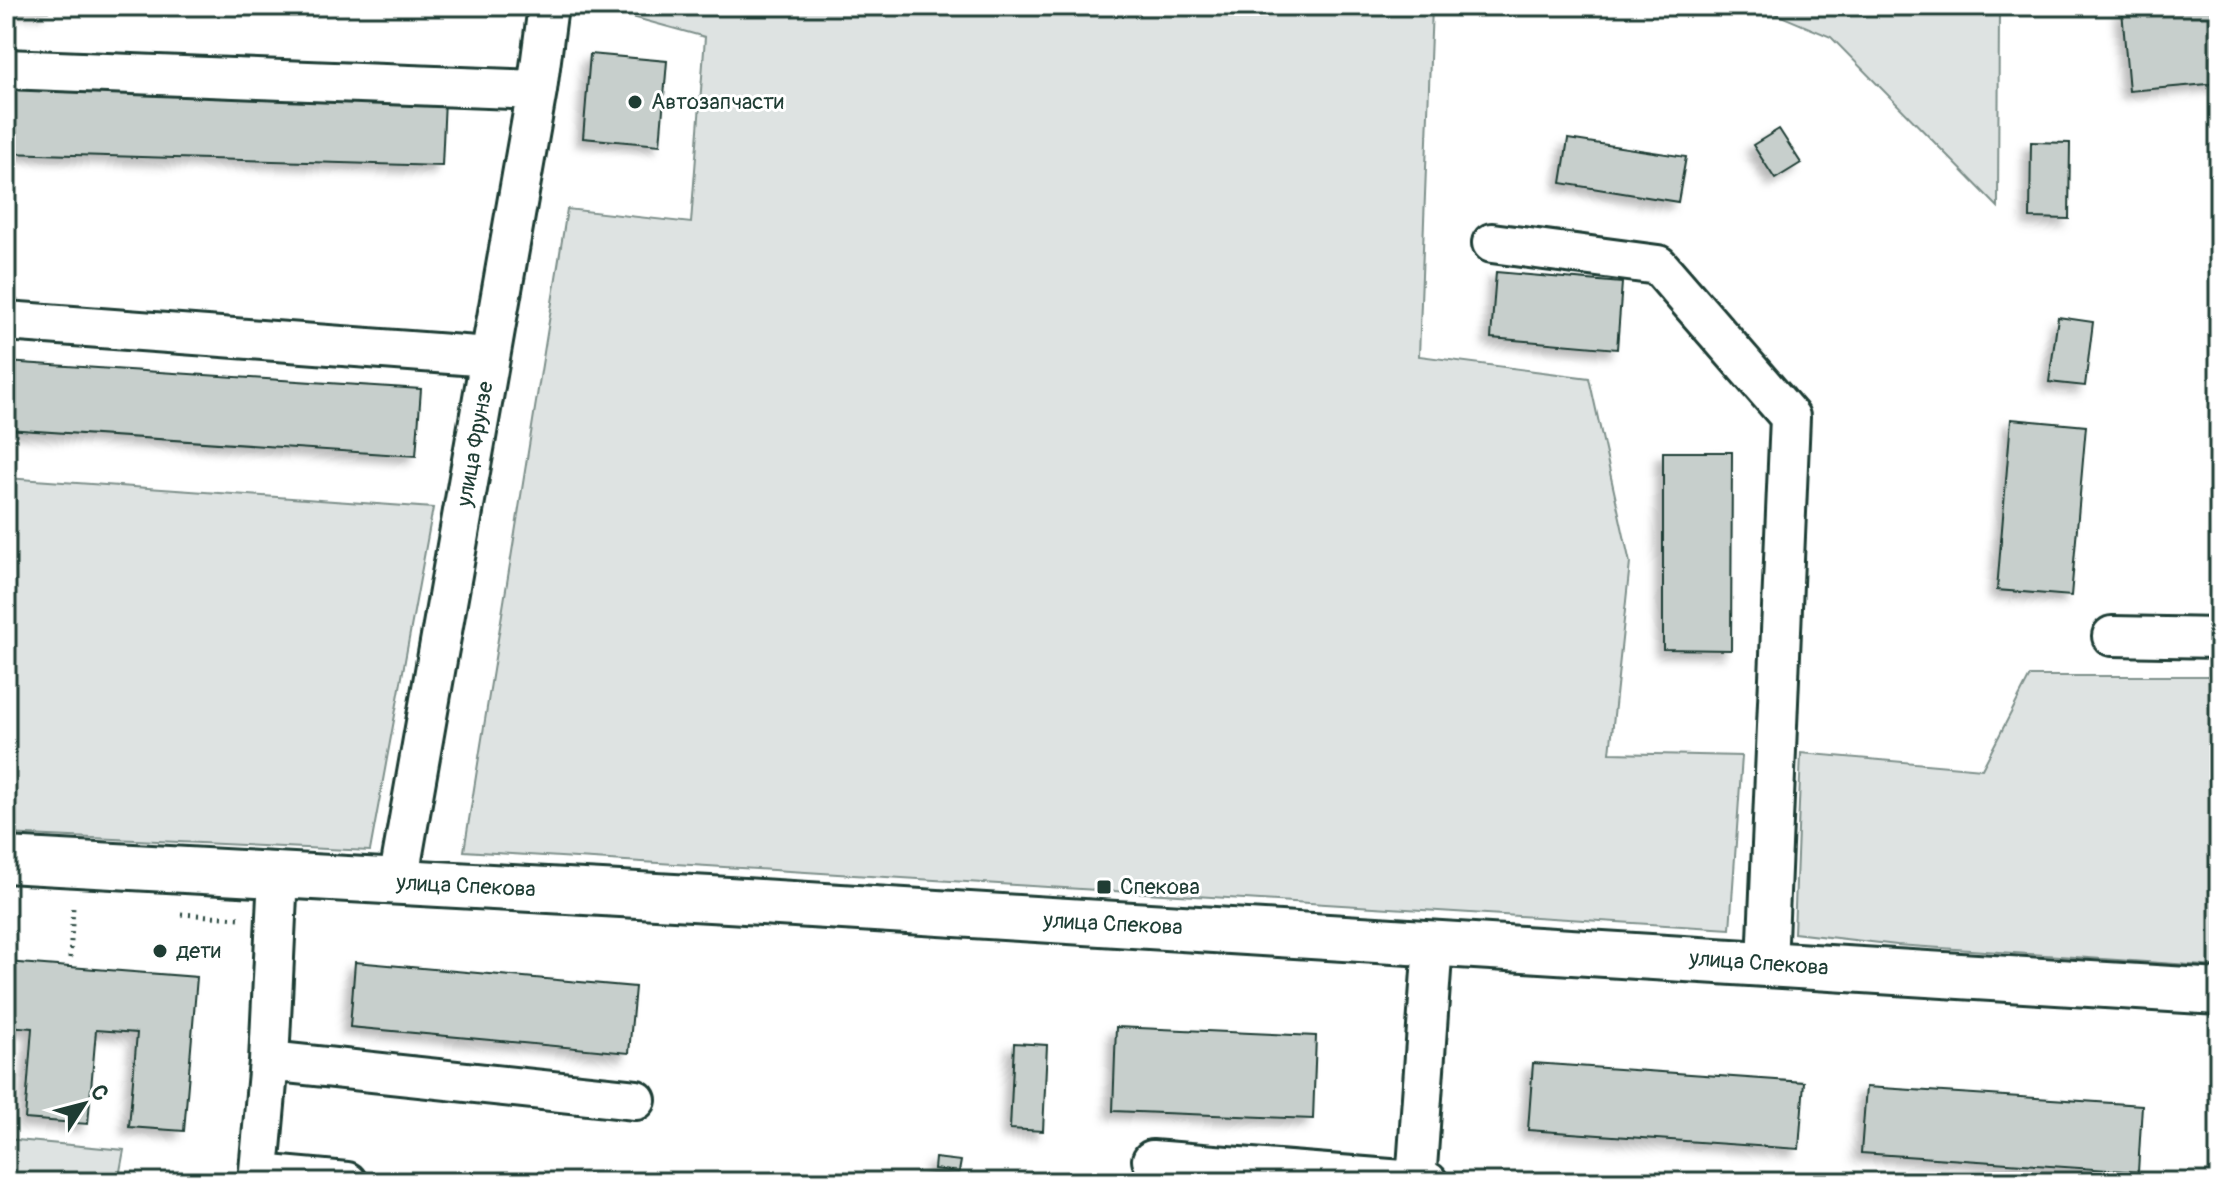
<svg xmlns="http://www.w3.org/2000/svg" width="2225" height="1188" font-family="Pangolin,sans-serif">
<style>
.green{fill:#dee3e2;stroke:#7e908b;stroke-width:2}
.building{fill:#c7cfcc;stroke:#1f3d34;stroke-width:2;filter:url(#shadow)}
.lines{fill:none;stroke-linecap:round;stroke-linejoin:round}
.minor-casing{stroke:#1f3d34;stroke-width:44}
.major-casing{stroke:#1f3d34;stroke-width:50}
.path{stroke:#1f3d34;stroke-width:5;stroke-dasharray:2 6;stroke-linecap:butt}
.minor{stroke:#fff;stroke-width:38}
.major{stroke:#fff;stroke-width:44}
.poi-dot{fill:#1f3d34;stroke:#fff;stroke-width:3}
.labels{text-anchor:middle;dominant-baseline:central;stroke-width:6;stroke-linejoin:round;paint-order:stroke}
.poi-label{font-size:22px;fill:#1f3d34;stroke:#fff;text-anchor:start}
.street-label{font-size:22px;fill:#1f3d34;stroke:#fff}
</style>
<defs>
<filter id="shadow"><feDropShadow dx="-7" dy="7" stdDeviation="4" flood-color="#0004"/></filter>
</defs>
<rect width="100%" height="100%" fill="#fff"/>
<filter id="ink" filterUnits="userSpaceOnUse"><feTurbulence type="fractalNoise" baseFrequency=".0125" numOctaves="2"/><feDisplacementMap in="SourceGraphic" scale="16" xChannelSelector="R" yChannelSelector="G"/><feConvolveMatrix kernelMatrix="1 2 1 2 8 2 1 2 1" color-interpolation-filters="sRGB"/></filter>
<g filter="url(#ink)">
<path class="green" d="M 603,6 L 1432,6 L 1419,356 L 1589,378 L 1630,563 L 1610,753 L 1742,756 L 1730,929 L 464,851 L 567,209 L 691,223 L 705,37 L 603,9 Z
M 1757,6 L 1999,6 L 1998,207 L 1831,37 Z
M 6,478 L 433,508 L 370,851 L 6,834 Z
M 2030,676 L 2219,676 L 2219,967 L 1897,945 L 1794,933 L 1801,753 L 1982,769 Z
M 6,1139 L 124,1150 L 118,1182 L 6,1182 Z"/>
<path class="building" d="M 6,6 L 49,6 L 48,11 L 6,8 Z
M 2169,6 L 2219,6 L 2219,83 L 2129,91 L 2122,10 Z
M 590,54 L 667,61 L 660,145 L 583,138 Z
M 6,86 L 445,99 L 442,166 L 6,153 Z
M 1779,129 L 1801,163 L 1775,179 L 1753,145 Z
M 1568,139 L 1686,157 L 1678,202 L 1561,183 Z
M 2031,142 L 2070,143 L 2069,219 L 2030,218 Z
M 1496,272 L 1622,283 L 1617,349 L 1491,338 Z
M 2058,317 L 2093,322 L 2085,386 L 2049,382 Z
M 6,362 L 421,389 L 416,456 L 6,429 Z
M 2011,419 L 2086,426 L 2071,596 L 1997,590 Z
M 1663,452 L 1732,452 L 1731,650 L 1663,649 Z
M 6,962 L 197,977 L 184,1131 L 129,1127 L 137,1033 L 96,1030 L 88,1124 L 25,1119 L 32,1028 L 6,1026 Z
M 355,962 L 635,987 L 629,1053 L 350,1027 Z
M 1116,1027 L 1316,1036 L 1313,1119 L 1113,1111 Z
M 1014,1043 L 1047,1045 L 1043,1131 L 1010,1129 Z
M 1533,1063 L 1804,1082 L 1799,1149 L 1528,1130 Z
M 1866,1087 L 2142,1105 L 2138,1172 L 1861,1153 Z
M 935,1158 L 961,1161 L 959,1172 L 934,1169 Z"/>
<g class="lines">
<defs>
<path id="minor" d="M 6,69 L 537,90
M 1492,243 L 1658,265 L 1790,417 L 1767,964
M 6,321 L 490,357
M 2112,636 L 2219,638
M 398,882 L 537,90 L 548,6
M 269,1061 L 636,1100
M 1152,1160 L 1428,1182
M 259,1174 L 347,1182
M 258,1182 L 269,1061 L 278,875
M 1416,1182 L 1433,943"/>
<path id="major" d="M 6,860 L 728,900 L 2219,992"/>
</defs>
<use href="#minor" class="minor-casing"/>
<use href="#major" class="major-casing"/>
<path class="path" d="M 181,914 L 239,918
M 70,958 L 73,907"/>
<use href="#minor" class="minor"/>
<use href="#major" class="major"/>
</g>
</g>
<g class="poi-dot">
<circle cx="635" cy="102" r="8"/>
<rect x="1096" y="879" width="16" height="16" rx="4"/>
<circle cx="160" cy="951" r="8"/>
</g>
<g class="labels">
<g class="poi-label">
<text x="651" y="102">Автозапчасти</text>
<text x="1120" y="887">Спекова</text>
<text x="176" y="951">дети</text>
</g>
<g class="street-label">
<text transform="translate(475 444) rotate(-80)">улица Фрунзе</text>
<text transform="translate(466 886) rotate(3)">улица Спекова</text>
<text transform="translate(1113 924) rotate(3)">улица Спекова</text>
<text transform="translate(1759 963) rotate(4)">улица Спекова</text>
</g>
</g>
<rect width="2225" height="1188" fill="none" stroke="#fff" stroke-width="32"/>
<rect x="16" y="16" width="2193" height="1156" fill="none" stroke="#1f3d34" stroke-width="3" filter="url(#ink)"/>
<g transform="translate(84 1104) rotate(54)" stroke="#ffffff" stroke-width="6" paint-order="stroke">
<path d="M0-6L14 30L0 20L-14 30Z" fill="#1f3d34"/>
<text y="-12" font-size="22" font-weight="bold" text-anchor="middle" fill="#1f3d34">С</text>
</g>
</svg>
